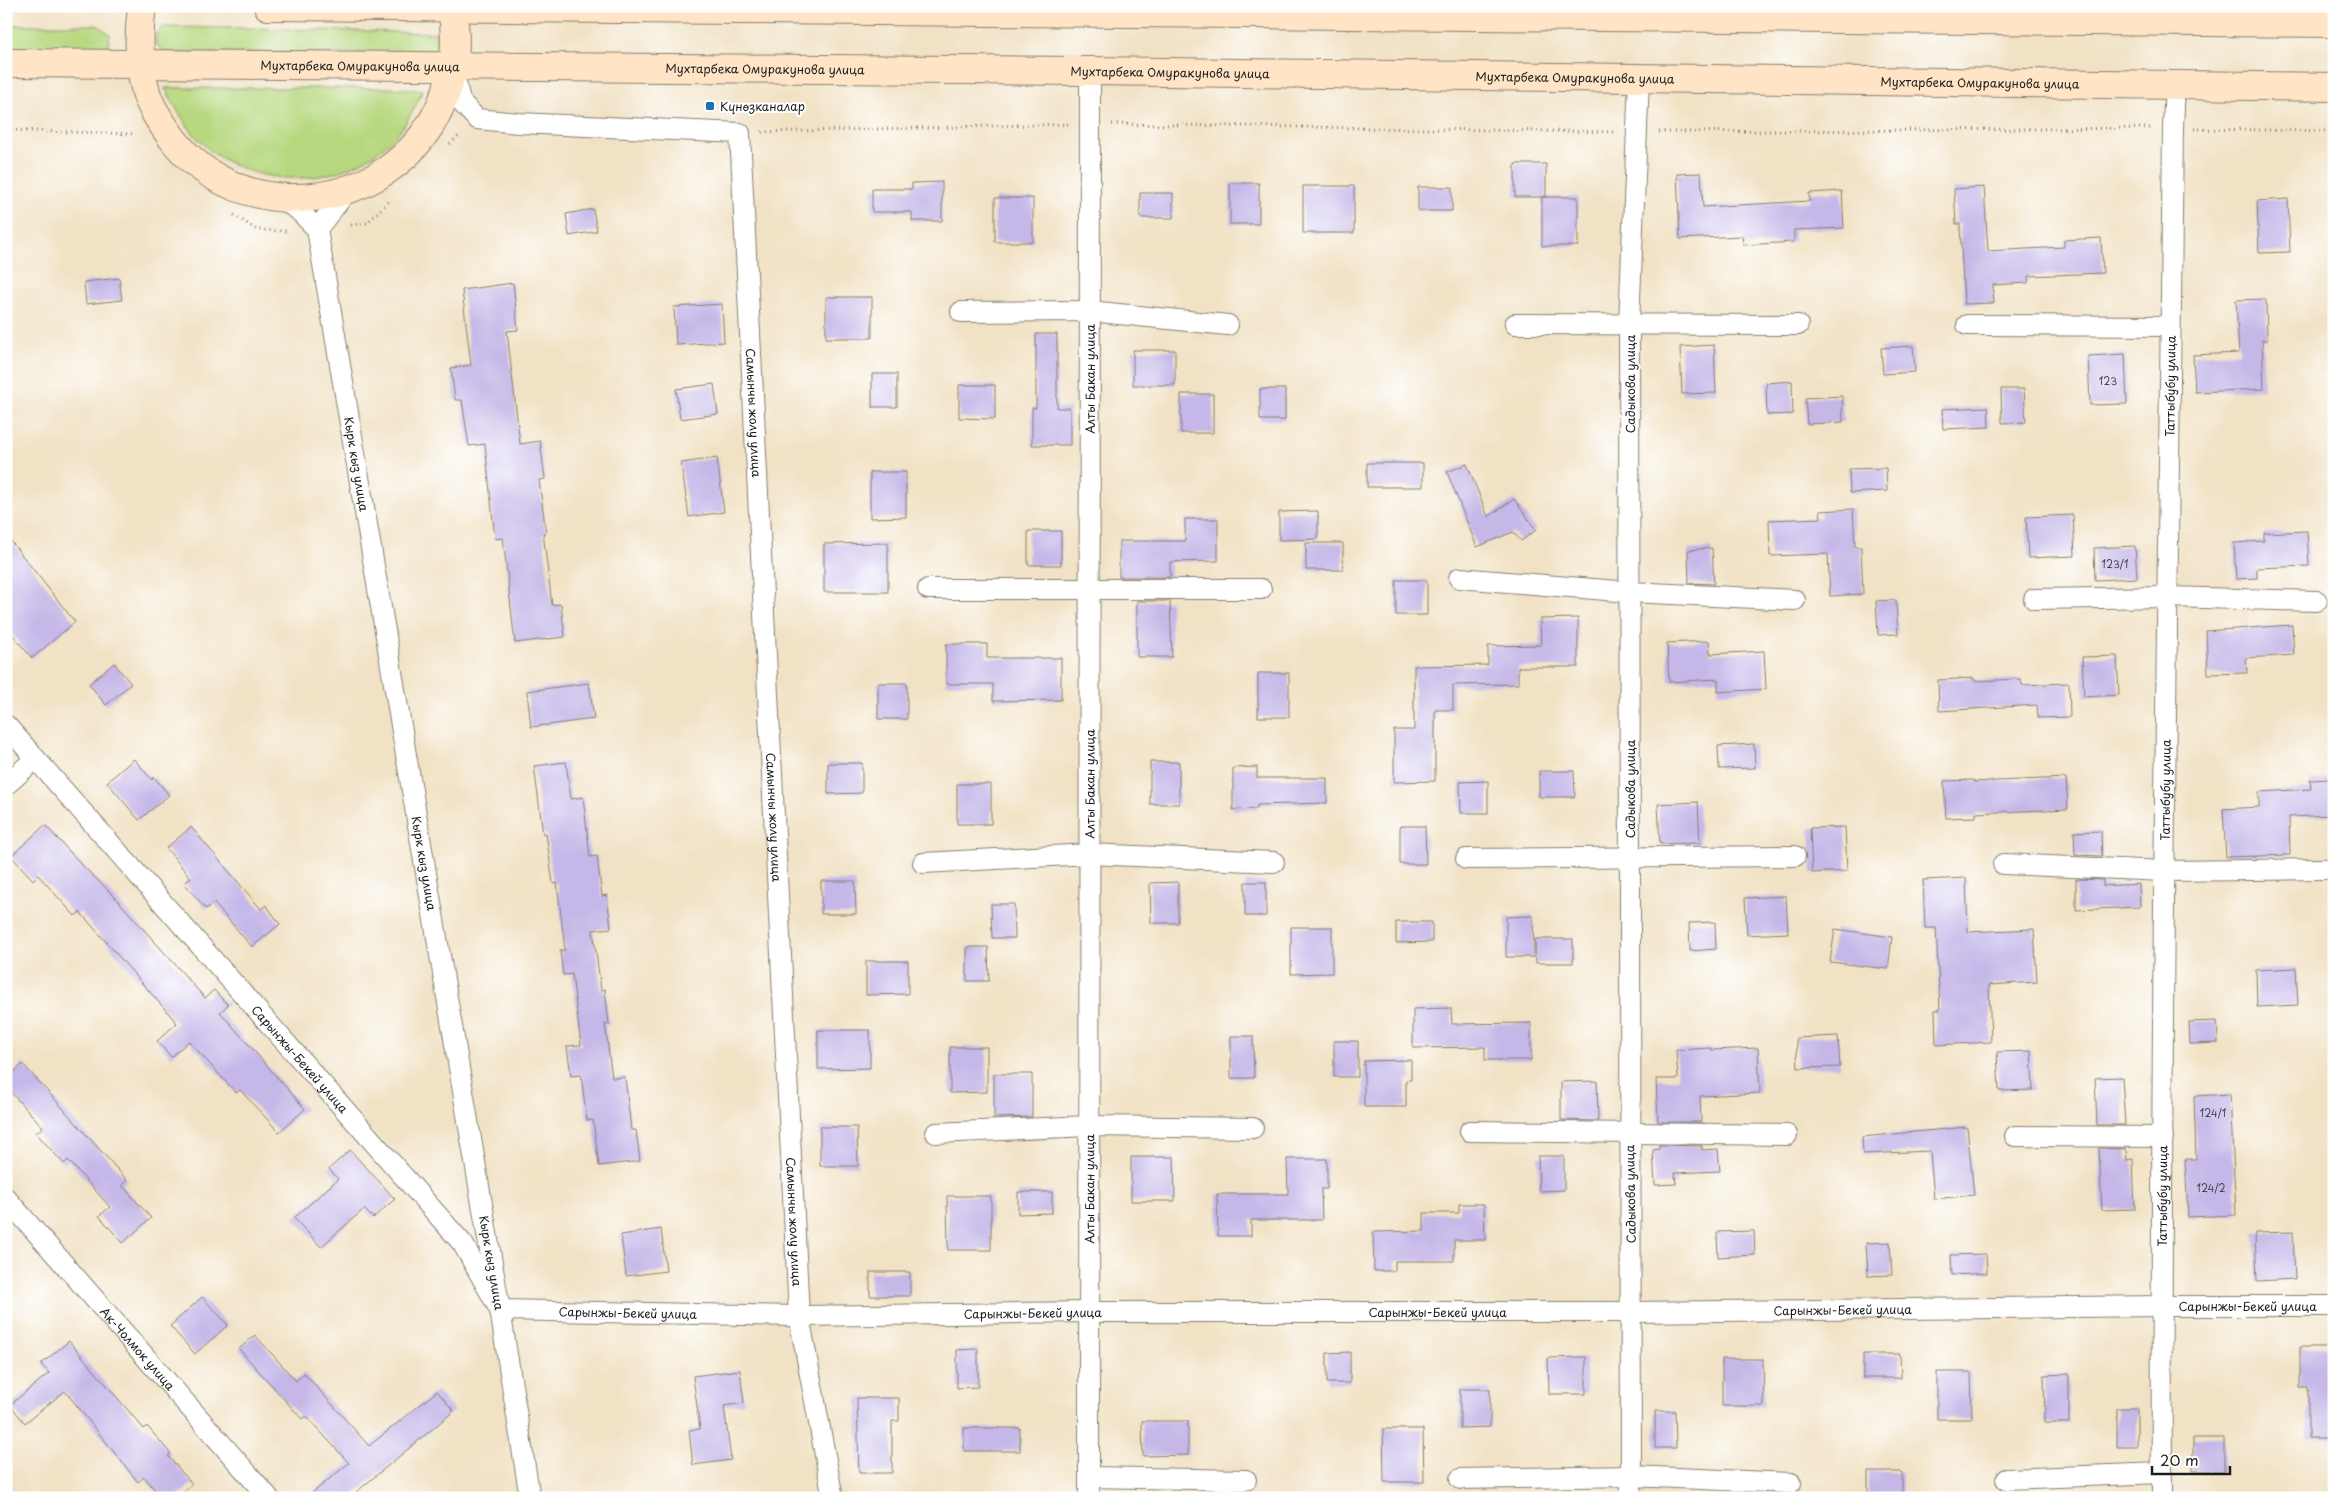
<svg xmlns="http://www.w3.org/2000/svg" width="2340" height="1504" font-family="'Playpen Sans',sans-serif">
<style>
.green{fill:#b7d87f;stroke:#6a7a4e}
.building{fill:#c5b7e8}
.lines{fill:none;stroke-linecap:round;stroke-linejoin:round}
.street-casing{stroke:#867f70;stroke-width:22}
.secondary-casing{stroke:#867f70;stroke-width:30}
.path{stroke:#867f70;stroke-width:3;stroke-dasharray:1 4;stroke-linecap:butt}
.street{stroke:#fff;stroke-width:20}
.secondary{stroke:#ffe4c6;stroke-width:28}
.poi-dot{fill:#1f6fb2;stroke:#fff;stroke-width:2}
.labels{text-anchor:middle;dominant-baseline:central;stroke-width:4;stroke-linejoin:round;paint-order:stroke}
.number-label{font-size:10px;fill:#46434f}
.street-label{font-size:12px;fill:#1c1c1c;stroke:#fff}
.poi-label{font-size:12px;fill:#1c1c1c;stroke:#fff;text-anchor:start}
</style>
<rect width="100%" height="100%" fill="#fff"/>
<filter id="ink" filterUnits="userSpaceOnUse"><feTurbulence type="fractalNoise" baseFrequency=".02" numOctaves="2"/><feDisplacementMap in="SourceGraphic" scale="10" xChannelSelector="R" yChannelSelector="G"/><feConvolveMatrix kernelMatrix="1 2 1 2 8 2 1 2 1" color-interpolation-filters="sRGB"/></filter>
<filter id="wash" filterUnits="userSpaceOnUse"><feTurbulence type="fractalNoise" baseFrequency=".0096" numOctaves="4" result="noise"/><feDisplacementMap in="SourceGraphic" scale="20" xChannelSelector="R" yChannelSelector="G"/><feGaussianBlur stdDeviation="1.12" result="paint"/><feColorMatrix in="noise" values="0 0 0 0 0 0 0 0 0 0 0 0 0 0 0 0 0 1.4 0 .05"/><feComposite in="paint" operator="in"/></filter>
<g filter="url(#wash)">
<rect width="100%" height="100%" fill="#f1e2c5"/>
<path class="green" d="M 6,25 L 97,25 L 110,34 L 108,49 L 101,51 L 6,51 Z
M 162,27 L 248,28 L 437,33 L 436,53 L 167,53 C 154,46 152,39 162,27 Z
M 165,88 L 391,88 L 423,90 C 417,102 411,116 403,127 C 359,184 273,194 215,154 C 191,137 178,112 165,88 Z"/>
<g id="blocks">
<path class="building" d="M 1515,164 L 1546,164 L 1546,197 L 1515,197 Z
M 1701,173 L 1703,207 L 1810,201 L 1809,193 L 1842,191 L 1844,228 L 1794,230 L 1794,242 L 1743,245 L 1742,236 L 1680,239 L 1677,174 Z
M 942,182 L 942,221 L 912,221 L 912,212 L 872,212 L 872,189 L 912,189 L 912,183 Z
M 1230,183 L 1259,183 L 1259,224 L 1230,224 Z
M 1303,186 L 1354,186 L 1354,233 L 1303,233 Z
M 1418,187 L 1452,187 L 1452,211 L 1418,211 Z
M 1984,187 L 1988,251 L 2064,247 L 2064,240 L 2101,238 L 2103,273 L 2028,276 L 2028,283 L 1993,285 L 1994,303 L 1964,304 L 1960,224 L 1956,224 L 1954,189 Z
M 1140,193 L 1173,193 L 1173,218 L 1140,218 Z
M 1542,197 L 1578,197 L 1578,246 L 1542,246 Z
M 995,198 L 1033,198 L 1033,242 L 995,242 Z
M 2288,199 L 2290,252 L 2259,253 L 2257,201 Z
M 593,209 L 597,231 L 569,236 L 566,214 Z
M 119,278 L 122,300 L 86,304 L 84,282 Z
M 513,283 L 518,330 L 507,331 L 520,444 L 540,441 L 545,479 L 539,480 L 546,533 L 543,533 L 552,605 L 561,604 L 565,637 L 515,643 L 503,538 L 495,539 L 485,444 L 469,446 L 462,400 L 455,400 L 451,368 L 471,365 L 462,290 Z
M 826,297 L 872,297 L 872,338 L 826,338 Z
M 2266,299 L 2267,340 L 2262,340 L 2264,389 L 2195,392 L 2193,355 L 2239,353 L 2236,300 Z
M 722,304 L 724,342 L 676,345 L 674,307 Z
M 1036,334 L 1057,334 L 1057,408 L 1070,408 L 1070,445 L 1032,445 L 1032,408 L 1036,408 Z
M 1714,345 L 1716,393 L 1682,394 L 1680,347 Z
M 1913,346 L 1915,372 L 1883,374 L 1881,348 Z
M 1133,350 L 1175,350 L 1175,385 L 1133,385 Z
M 2125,354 L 2127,404 L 2090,405 L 2088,356 Z
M 872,374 L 897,374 L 897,407 L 872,407 Z
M 1792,381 L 1793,414 L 1767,415 L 1766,383 Z
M 714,384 L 718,414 L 680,419 L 676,389 Z
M 959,385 L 995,385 L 995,419 L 959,418 Z
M 1260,389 L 1285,389 L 1285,420 L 1260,420 Z
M 2001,389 L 2024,389 L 2026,422 L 2002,423 Z
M 1181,394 L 1213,394 L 1213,433 L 1181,433 Z
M 1842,396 L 1843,422 L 1807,424 L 1805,398 Z
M 1988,407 L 1989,427 L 1943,429 L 1942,409 Z
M 717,458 L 724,512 L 689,517 L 681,463 Z
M 1367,463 L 1423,463 L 1423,487 L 1367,487 Z
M 1467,464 L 1488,517 L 1514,499 L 1536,530 L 1521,541 L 1513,532 L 1477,547 L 1447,472 Z
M 1886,468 L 1887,491 L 1850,493 L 1849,469 Z
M 870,472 L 906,472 L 906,517 L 870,518 Z
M 1853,509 L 1855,547 L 1861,547 L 1863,594 L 1830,596 L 1828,554 L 1770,556 L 1769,520 L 1821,518 L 1820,511 Z
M 1318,511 L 1318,539 L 1279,540 L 1279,512 Z
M 2073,515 L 2075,556 L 2028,558 L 2026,517 Z
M 1185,519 L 1218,519 L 1218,561 L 1170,562 L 1170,577 L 1119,577 L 1119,541 L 1185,541 Z
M 1028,531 L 1061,531 L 1061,565 L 1028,565 Z
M 2307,531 L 2309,566 L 2257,568 L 2257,578 L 2236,579 L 2234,543 L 2264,541 L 2264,533 Z
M 6,535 L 75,622 L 32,658 L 6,627 Z
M 888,543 L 888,592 L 824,592 L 824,544 Z
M 1306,543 L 1343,543 L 1343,570 L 1306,570 Z
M 2135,546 L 2137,578 L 2095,580 L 2094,548 Z
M 1712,548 L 1714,584 L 1689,583 L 1688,550 Z
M 1396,580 L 1427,580 L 1427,615 L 1396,615 Z
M 1896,600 L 1898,634 L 1878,635 L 1876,601 Z
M 1137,601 L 1170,601 L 1172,657 L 1137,657 Z
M 1578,618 L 1578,667 L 1518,667 L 1518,684 L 1453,685 L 1453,710 L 1435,710 L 1435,781 L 1394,782 L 1394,730 L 1414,730 L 1414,666 L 1488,665 L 1488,646 L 1541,645 L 1540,619 Z
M 2292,625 L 2294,655 L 2246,658 L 2247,673 L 2208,674 L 2206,631 Z
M 1709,641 L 1710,654 L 1764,651 L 1766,689 L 1718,692 L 1718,679 L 1669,682 L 1667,643 Z
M 946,644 L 987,644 L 987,658 L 1061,658 L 1061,700 L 993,701 L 993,684 L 946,684 Z
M 2117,656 L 2119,695 L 2084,697 L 2082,657 Z
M 114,663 L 131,684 L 106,705 L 89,684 Z
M 1258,673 L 1289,673 L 1289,717 L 1258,717 Z
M 1974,678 L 1974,681 L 2021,679 L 2022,685 L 2069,683 L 2070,717 L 2038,718 L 2037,705 L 1939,711 L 1938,680 Z
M 589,683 L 594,719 L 531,727 L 527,691 Z
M 878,683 L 907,683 L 907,719 L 878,719 Z
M 1754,744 L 1755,768 L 1719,769 L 1718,746 Z
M 134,759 L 152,780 L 154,777 L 169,795 L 139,820 L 107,782 Z
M 566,762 L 571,799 L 583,797 L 590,857 L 597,856 L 602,896 L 607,895 L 611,928 L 593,930 L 601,990 L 605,989 L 609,1024 L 605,1024 L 612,1078 L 625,1077 L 631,1130 L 636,1130 L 640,1161 L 599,1166 L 593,1120 L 587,1120 L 581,1075 L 571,1076 L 567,1046 L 581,1045 L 572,974 L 563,975 L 560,950 L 565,950 L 557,883 L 553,884 L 546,833 L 543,834 L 534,766 Z
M 1150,762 L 1179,762 L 1179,804 L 1150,804 Z
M 828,763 L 862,763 L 862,793 L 828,794 Z
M 1257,767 L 1257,778 L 1327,778 L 1327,803 L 1257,805 L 1257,809 L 1233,810 L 1233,768 Z
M 1539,771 L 1574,771 L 1575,797 L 1539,797 Z
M 2066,778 L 2068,809 L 1976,813 L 1976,817 L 1946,818 L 1944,781 L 1974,780 L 1974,782 Z
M 2330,779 L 2332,815 L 2289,817 L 2290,855 L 2226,857 L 2223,809 L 2259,807 L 2259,792 L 2311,789 L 2310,780 Z
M 1488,781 L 1488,813 L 1461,813 L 1460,782 Z
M 957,784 L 991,784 L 991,824 L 957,824 Z
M 1698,802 L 1700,843 L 1660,844 L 1658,804 Z
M 45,825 L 84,867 L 112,894 L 205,998 L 214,990 L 228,1005 L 220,1012 L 305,1109 L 279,1132 L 240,1090 L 236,1093 L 189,1041 L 171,1057 L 157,1041 L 177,1023 L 80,912 L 75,916 L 38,875 L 33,880 L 11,856 Z
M 1400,826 L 1425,826 L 1426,864 L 1400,864 Z
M 191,827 L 261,909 L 266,905 L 280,924 L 252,947 L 214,903 L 206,909 L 184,883 L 191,878 L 166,848 Z
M 1845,827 L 1847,871 L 1812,873 L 1810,828 Z
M 2101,831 L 2102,856 L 2075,855 L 2074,832 Z
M 1966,878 L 1968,932 L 2034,929 L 2037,982 L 1989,985 L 1991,1042 L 1936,1045 L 1935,1010 L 1940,1010 L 1936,928 L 1925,928 L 1923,880 Z
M 2076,879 L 2103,880 L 2103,886 L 2139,884 L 2140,907 L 2076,910 Z
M 821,881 L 855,881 L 856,914 L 821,914 Z
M 1178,882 L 1178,923 L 1151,923 L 1150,883 Z
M 1245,882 L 1266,882 L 1266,916 L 1245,916 Z
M 1786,896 L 1788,933 L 1747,935 L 1745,898 Z
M 991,904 L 1014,904 L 1015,938 L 992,938 Z
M 1533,916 L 1534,957 L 1506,957 L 1506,917 Z
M 1396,922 L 1432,922 L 1432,942 L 1396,943 Z
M 1715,922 L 1716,949 L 1690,951 L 1689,923 Z
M 1291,927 L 1332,927 L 1332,973 L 1291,974 Z
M 1835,929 L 1892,937 L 1888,969 L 1830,962 Z
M 1535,939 L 1573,939 L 1573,963 L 1536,963 Z
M 967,947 L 988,947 L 989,981 L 967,981 Z
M 866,961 L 908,961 L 908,994 L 866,995 Z
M 2296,968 L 2298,1005 L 2257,1007 L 2256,970 Z
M 1451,1008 L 1452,1024 L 1531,1023 L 1531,1060 L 1485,1060 L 1485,1047 L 1413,1048 L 1413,1009 Z
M 2217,1021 L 2218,1043 L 2190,1044 L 2189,1022 Z
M 818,1030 L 870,1030 L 870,1068 L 818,1069 Z
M 1231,1036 L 1253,1036 L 1254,1078 L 1231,1078 Z
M 1838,1036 L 1840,1067 L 1798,1068 L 1796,1038 Z
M 1334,1041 L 1358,1041 L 1358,1077 L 1334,1077 Z
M 950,1047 L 987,1047 L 987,1092 L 950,1093 Z
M 1711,1048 L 1711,1050 L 1758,1048 L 1760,1093 L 1700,1096 L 1701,1122 L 1658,1122 L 1656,1079 L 1678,1079 L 1676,1050 Z
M 2031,1051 L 2033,1090 L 1999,1091 L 1997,1052 Z
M 1411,1060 L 1411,1080 L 1406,1080 L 1406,1107 L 1364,1107 L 1364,1061 Z
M 23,1064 L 127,1180 L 122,1185 L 151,1218 L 123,1243 L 99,1216 L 110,1207 L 68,1160 L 64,1164 L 36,1133 L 43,1127 L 6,1087 L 6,1079 Z
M 994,1074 L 1032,1074 L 1032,1117 L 994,1118 Z
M 2122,1077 L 2125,1125 L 2097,1125 L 2095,1078 Z
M 1597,1081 L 1598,1121 L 1561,1120 L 1561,1082 Z
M 2230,1094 L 2236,1215 L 2188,1217 L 2185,1159 L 2196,1159 L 2194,1096 Z
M 820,1127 L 857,1127 L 858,1166 L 820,1166 Z
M 1967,1127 L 1974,1195 L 1934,1199 L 1930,1151 L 1863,1154 L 1862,1137 Z
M 1659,1145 L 1702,1146 L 1702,1150 L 1718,1149 L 1720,1171 L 1675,1173 L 1676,1184 L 1655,1185 L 1653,1150 L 1659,1149 Z
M 2099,1148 L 2126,1149 L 2127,1160 L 2133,1159 L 2135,1209 L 2102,1210 Z
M 350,1150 L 395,1199 L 373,1218 L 364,1209 L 321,1247 L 294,1218 L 338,1179 L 329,1169 Z
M 1538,1156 L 1564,1156 L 1564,1190 L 1539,1191 Z
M 1131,1157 L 1174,1157 L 1175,1201 L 1131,1201 Z
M 1287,1159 L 1327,1159 L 1327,1189 L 1321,1189 L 1322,1220 L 1251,1220 L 1251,1236 L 1218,1236 L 1217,1194 L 1288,1194 Z
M 1018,1192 L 1052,1192 L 1052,1213 L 1018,1214 Z
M 947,1196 L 991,1196 L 991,1250 L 948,1250 Z
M 1459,1204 L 1484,1204 L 1485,1240 L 1454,1240 L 1454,1261 L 1395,1261 L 1395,1271 L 1374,1271 L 1373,1232 L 1424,1231 L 1424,1213 L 1459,1213 Z
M 661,1229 L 666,1271 L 626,1276 L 621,1235 Z
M 1754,1231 L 1755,1255 L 1718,1257 L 1717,1232 Z
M 2293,1232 L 2295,1279 L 2257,1281 L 2255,1233 Z
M 1890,1242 L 1892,1275 L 1868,1276 L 1866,1243 Z
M 1986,1254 L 1987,1273 L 1952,1275 L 1951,1255 Z
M 870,1272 L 910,1272 L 910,1296 L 870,1296 Z
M 202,1297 L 228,1325 L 195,1354 L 170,1326 Z
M 255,1335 L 296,1381 L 304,1373 L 369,1446 L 437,1391 L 454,1411 L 349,1498 L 306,1498 L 349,1463 L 306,1416 L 302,1419 L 239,1349 Z
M 69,1341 L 144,1429 L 147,1426 L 171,1454 L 168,1456 L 192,1484 L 175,1498 L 162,1498 L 144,1477 L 138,1482 L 65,1391 L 25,1423 L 10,1405 L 49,1373 L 41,1364 Z
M 2300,1347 L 2334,1347 L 2334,1438 L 2308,1438 L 2308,1387 L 2300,1387 Z
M 978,1349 L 978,1387 L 957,1388 L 957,1350 Z
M 1350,1352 L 1350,1383 L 1327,1383 L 1327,1353 Z
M 1863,1354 L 1900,1354 L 1901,1378 L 1863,1378 Z
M 1586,1357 L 1586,1394 L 1549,1394 L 1548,1358 Z
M 1722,1359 L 1763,1359 L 1764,1406 L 1722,1406 Z
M 740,1370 L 744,1403 L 724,1406 L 731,1460 L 693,1465 L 689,1430 L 700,1429 L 693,1376 Z
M 1937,1372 L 1971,1372 L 1972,1419 L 1937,1419 Z
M 2069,1374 L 2069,1423 L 2045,1423 L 2044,1375 Z
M 1460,1389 L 1490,1389 L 1490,1427 L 1460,1428 Z
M 857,1398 L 899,1398 L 899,1421 L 892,1421 L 892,1473 L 859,1473 Z
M 2117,1408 L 2137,1408 L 2137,1447 L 2117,1447 Z
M 1655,1411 L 1675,1411 L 1676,1448 L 1655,1448 Z
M 1142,1421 L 1188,1421 L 1188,1455 L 1143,1456 Z
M 964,1428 L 1020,1428 L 1020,1451 L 964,1451 Z
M 1383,1429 L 1423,1429 L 1424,1482 L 1384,1482 Z
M 2193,1438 L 2224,1438 L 2224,1471 L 2193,1471 Z
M 1868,1472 L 1902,1472 L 1902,1498 L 1868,1498 Z"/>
</g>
</g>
<g filter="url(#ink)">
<use href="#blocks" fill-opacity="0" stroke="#867f70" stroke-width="1"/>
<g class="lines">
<defs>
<g id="street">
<path id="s1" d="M 453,70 L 460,101 L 477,119 L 519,123 L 740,133 L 799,1316 L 833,1498"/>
<path id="s2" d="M 277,197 L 297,209 L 317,229 L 500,1310 L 530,1498"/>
<path d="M 317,229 L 347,191"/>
<path d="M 961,312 L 1089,311 L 1228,325"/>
<path d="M 1515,324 L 1798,325"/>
<path d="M 1967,325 L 2170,326"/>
<path d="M 1459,578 L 1630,592 L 1795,600"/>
<path d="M 928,589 L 1261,589"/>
<path d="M 2034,599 L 2168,597 L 2317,601"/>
<path id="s3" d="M 6,725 L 463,1244 L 500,1310 L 799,1316 L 1089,1312 L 1631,1312 L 2162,1306 L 2334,1306"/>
<path d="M 6,785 L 35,759"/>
<path d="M 1466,859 L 1795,856"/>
<path d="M 923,863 L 1089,854 L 1274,862"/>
<path d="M 2003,864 L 2165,871 L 2325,869"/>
<path d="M 1470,1131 L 1787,1135"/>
<path d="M 936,1133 L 1089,1126 L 1253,1128"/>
<path d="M 2015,1136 L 2163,1137"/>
<path id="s4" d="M 6,1198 L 269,1498"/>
<path d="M 1089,1477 L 1246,1480"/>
<path d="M 1460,1479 L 1631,1476 L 1791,1483"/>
<path d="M 2006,1479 L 2162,1473"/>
<path id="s5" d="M 1089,1498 L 1090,71"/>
<path d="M 1631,1498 L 1629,324 L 1639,79"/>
<path id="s6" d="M 2162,1498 C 2160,1041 2168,585 2173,128 L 2175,84"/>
</g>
<g id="secondary">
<path d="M 142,6 C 138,36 138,63 146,92 C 151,109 162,124 172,138 C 241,230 390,213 439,109 C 454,77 459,41 451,6"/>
<path d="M 268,6 L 2334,23"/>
<path id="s7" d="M 6,63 L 1090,71 L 2334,87"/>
</g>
</defs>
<use href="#street" class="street-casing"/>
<use href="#secondary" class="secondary-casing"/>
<path class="path" d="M 1112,124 L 1616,132
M 2194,129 L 2334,131
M 6,130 L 136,134
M 762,132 L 1068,124
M 1659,132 L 2151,128
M 450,144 L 460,135
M 234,215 L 257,230 L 286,231
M 351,225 L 367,223 L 390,200"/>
<use href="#street" class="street"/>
<use href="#secondary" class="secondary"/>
</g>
</g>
<rect class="poi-dot" x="705" y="101" width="10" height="10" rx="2.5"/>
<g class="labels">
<g class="number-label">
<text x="2108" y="380">123</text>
<text x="2115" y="563">123/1</text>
<text x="2213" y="1112">124/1</text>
<text x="2211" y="1187">124/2</text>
</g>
<g class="street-label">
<text stroke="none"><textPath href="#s7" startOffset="354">Мухтарбека Омуракунова улица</textPath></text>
<text stroke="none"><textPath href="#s7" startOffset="759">Мухтарбека Омуракунова улица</textPath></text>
<text stroke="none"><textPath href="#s7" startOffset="1164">Мухтарбека Омуракунова улица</textPath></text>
<text stroke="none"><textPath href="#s7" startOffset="1569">Мухтарбека Омуракунова улица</textPath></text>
<text stroke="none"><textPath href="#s7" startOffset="1974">Мухтарбека Омуракунова улица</textPath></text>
<text stroke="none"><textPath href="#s5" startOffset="1119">Алты Бакан улица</textPath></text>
<text transform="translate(1630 384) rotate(-90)">Садыкова улица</text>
<text stroke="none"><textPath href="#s6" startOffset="1112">Таттыбубу улица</textPath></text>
<text stroke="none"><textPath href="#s1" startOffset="600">Самынчы жолу улица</textPath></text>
<text stroke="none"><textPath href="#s2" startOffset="290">Кырк кыз улица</textPath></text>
<text stroke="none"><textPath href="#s5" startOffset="714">Алты Бакан улица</textPath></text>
<text transform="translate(1630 789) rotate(-90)">Садыкова улица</text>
<text stroke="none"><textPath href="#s6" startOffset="708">Таттыбубу улица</textPath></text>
<text stroke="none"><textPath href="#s1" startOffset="1005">Самынчы жолу улица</textPath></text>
<text stroke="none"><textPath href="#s2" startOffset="695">Кырк кыз улица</textPath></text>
<text stroke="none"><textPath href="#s3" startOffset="445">Сарынжы-Бекей улица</textPath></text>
<text stroke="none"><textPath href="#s5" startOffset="309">Алты Бакан улица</textPath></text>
<text transform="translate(1630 1194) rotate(-91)">Садыкова улица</text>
<text stroke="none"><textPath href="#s6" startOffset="302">Таттыбубу улица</textPath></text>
<text stroke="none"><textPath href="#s1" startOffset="1410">Самынчы жолу улица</textPath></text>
<text stroke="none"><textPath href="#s2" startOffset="1100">Кырк кыз улица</textPath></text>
<text stroke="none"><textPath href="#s3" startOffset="2515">Сарынжы-Бекей улица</textPath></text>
<text stroke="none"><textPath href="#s3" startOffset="2110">Сарынжы-Бекей улица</textPath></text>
<text stroke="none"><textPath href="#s3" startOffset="1705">Сарынжы-Бекей улица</textPath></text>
<text stroke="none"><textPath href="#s3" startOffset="895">Сарынжы-Бекей улица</textPath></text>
<text stroke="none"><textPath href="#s3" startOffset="1300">Сарынжы-Бекей улица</textPath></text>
<text stroke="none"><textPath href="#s4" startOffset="200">Ак-Чолмок улица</textPath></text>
</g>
<g class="poi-label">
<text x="720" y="106">Күнөзканалар</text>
</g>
</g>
<rect width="2340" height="1504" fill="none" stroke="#fff" stroke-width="25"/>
<path d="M2152 1466v8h78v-8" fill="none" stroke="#1c1c1c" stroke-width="2.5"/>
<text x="2160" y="1466" font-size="15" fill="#1c1c1c" stroke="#ffffff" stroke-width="4" paint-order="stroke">20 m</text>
</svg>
